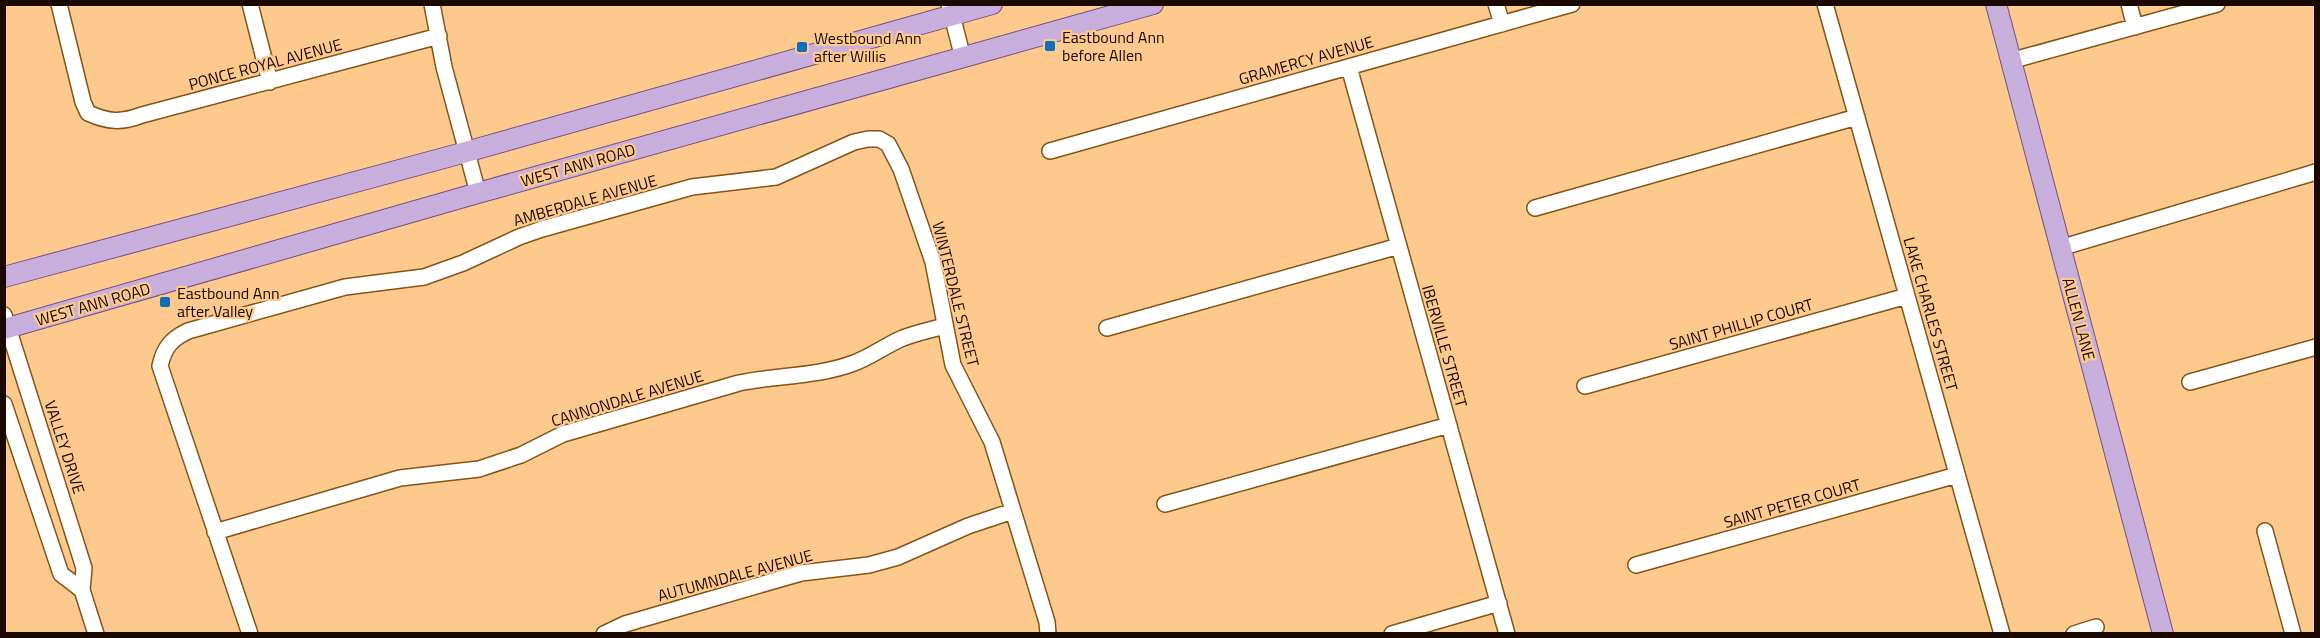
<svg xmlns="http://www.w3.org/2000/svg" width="2320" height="638" font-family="'Titillium Web',sans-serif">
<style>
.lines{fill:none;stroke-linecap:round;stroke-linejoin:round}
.minor-casing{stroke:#835616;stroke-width:18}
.major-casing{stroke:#74517f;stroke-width:22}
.minor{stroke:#fff;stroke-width:15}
.major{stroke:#c8aedc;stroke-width:20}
.poi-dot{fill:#0f6ebb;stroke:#fdc98d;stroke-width:2}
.labels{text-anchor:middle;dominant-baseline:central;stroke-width:4.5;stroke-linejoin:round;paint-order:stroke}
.poi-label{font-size:16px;fill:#1a0900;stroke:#fdc98d;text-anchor:start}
.street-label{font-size:16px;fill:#1a0900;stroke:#fdc98d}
</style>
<rect width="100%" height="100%" fill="#fdc98d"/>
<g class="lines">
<defs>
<path id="minor" d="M 59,4 L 83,102 L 88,113 C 108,122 121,123 142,115 L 439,36
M 250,4 L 270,82
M 432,4 L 444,67 L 478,193
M 949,4 L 963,58
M 1496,4 L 1502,24
M 1825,4 L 2002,634
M 2129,4 L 2135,27
M 2010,61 L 2217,4
M 1349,67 L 1507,634
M 1050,151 L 1572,4
M 1535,208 L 1857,117
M 2060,248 L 2316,172
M 4,315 L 84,568 L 82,590 L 96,634
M 1107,328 L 1399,246
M 2190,382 L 2316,347
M 1585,386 L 1907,296
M 4,404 L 61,574 L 82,590
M 1165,504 L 1449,425
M 2265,531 L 2293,634
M 215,532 L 400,478 L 479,469 L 521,455 L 563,434 L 739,383 C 777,375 817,377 854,363 C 871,357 886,345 903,338 C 916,333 930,330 944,326
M 1636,565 L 1957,475
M 250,634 L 160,366 C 164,348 171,339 188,331 L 345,287 L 424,277 L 463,263 L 519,237 L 542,229 L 692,187 L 776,177 L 854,142 L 868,139 L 879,139 L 888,144 L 901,169 L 933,262 L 953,365 L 992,442 L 1047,622 L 1048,634
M 604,634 L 625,624 L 801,573 L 869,565 L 898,557 L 968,526 L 1013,511
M 1392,634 L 1499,603
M 2074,634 L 2096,627"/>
<path id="major" d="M 1996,4 L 2163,634
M 4,277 L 466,152 L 992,4
M 4,329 L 478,193 L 1153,4"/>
</defs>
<use href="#minor" class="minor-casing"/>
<use href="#major" class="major-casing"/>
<use href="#minor" class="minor"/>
<use href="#major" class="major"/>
</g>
<g class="poi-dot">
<rect x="1044" y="40" width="12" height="12" rx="3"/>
<rect x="796" y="41" width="12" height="12" rx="3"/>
<rect x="159" y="296" width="12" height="12" rx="3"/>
</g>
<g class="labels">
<g class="poi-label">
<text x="1062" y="37">Eastbound Ann<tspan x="1062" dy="18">before Allen</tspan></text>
<text x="814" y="38">Westbound Ann<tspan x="814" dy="18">after Willis</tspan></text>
<text x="177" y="293">Eastbound Ann<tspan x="177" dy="18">after Valley</tspan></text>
</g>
<g class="street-label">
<text transform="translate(1306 60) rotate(-16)">GRAMERCY AVENUE</text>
<text transform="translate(265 64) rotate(-15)">PONCE ROYAL AVENUE</text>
<text transform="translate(578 165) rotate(-16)">WEST ANN ROAD</text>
<text transform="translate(585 200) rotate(-16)">AMBERDALE AVENUE</text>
<text transform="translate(956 294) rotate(76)">WINTERDALE STREET</text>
<text transform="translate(93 304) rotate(-16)">WEST ANN ROAD</text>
<text transform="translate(1931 314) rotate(74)">LAKE CHARLES STREET</text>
<text transform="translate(2079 319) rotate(75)">ALLEN LANE</text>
<text transform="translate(1741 324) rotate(-16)">SAINT PHILLIP COURT</text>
<text transform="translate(1445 346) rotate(74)">IBERVILLE STREET</text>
<text transform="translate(627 398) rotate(-17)">CANNONDALE AVENUE</text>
<text transform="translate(65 447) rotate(72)">VALLEY DRIVE</text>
<text transform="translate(1792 503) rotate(-16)">SAINT PETER COURT</text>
<text transform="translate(735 575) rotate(-15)">AUTUMNDALE AVENUE</text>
</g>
</g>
<rect width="2320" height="638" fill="none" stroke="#1a0900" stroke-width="12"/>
</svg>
